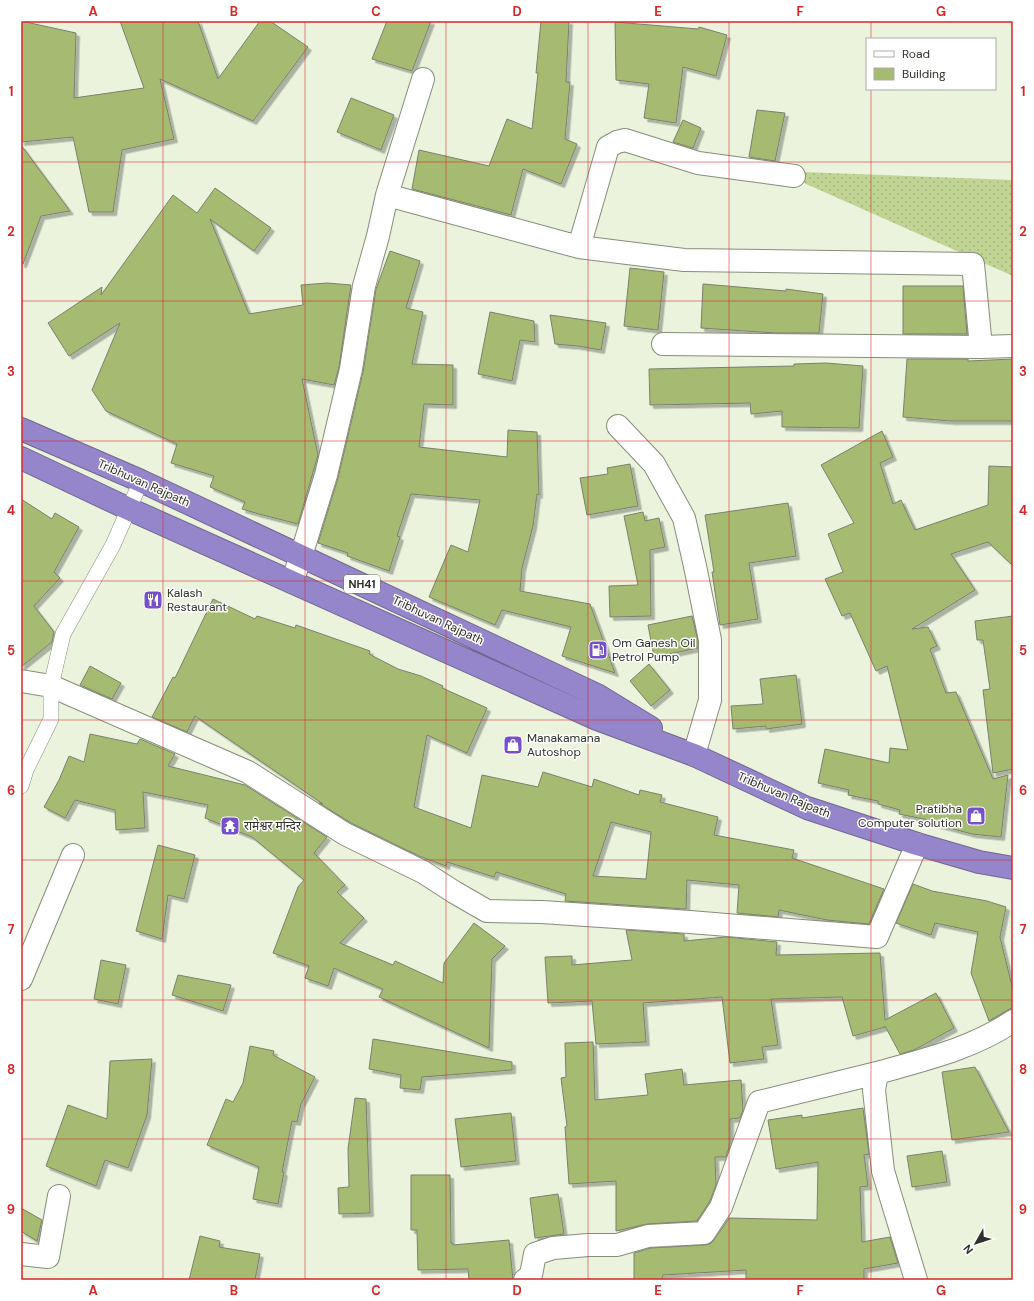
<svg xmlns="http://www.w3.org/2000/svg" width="1034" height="1301" font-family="'DM Sans','Noto Sans Devanagari',sans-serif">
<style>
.grass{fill:url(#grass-dots)}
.building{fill:#a5bb71;stroke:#7a816d;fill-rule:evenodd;filter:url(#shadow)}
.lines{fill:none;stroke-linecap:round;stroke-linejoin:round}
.lane-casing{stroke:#868d79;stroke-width:16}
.street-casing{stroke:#868d79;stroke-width:24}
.highway-casing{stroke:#716791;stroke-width:24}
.lane{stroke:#fff;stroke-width:15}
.street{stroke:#fff;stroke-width:22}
.highway{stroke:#9585ca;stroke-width:22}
.grid{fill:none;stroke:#d62828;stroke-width:1;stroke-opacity:0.55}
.labels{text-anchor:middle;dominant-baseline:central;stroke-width:3;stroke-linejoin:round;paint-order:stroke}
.shield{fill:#fff;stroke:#6c6e68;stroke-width:1}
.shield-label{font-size:11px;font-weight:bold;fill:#2d3027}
.street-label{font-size:12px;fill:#2d3027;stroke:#fff}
.poi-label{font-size:12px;fill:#2d3027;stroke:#fff;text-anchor:start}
.neatline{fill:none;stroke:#d62828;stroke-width:1.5}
.grid-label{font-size:13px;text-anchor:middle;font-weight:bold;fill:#d62828}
</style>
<defs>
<pattern id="grass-dots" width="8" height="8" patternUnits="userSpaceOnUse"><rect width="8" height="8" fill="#c0d494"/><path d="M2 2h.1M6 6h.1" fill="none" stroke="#a5b680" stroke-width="1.8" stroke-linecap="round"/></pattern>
<filter id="shadow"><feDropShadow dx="3.5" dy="3.5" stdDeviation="0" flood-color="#0004"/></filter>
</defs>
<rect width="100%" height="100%" fill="#ebf3dc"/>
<path class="grass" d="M 777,171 L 1013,180 L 1013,276 Z"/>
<path class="building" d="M 21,21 L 76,33 L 74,98 L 144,88 L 120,21 L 198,21 L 218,79 L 260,21 L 270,21 L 308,47 L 253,121 L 160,79 L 174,139 L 122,150 L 113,212 L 89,212 L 73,137 L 21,142 Z
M 387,21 L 431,21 L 412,71 L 372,59 Z
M 541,21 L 569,21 L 566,82 L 570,82 L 565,139 L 577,144 L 561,184 L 523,169 L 511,215 L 412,189 L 419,150 L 489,166 L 507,119 L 532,129 L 538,73 L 536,73 Z
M 615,22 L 698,29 L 699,27 L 727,35 L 716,76 L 683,67 L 676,123 L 644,118 L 649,84 L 616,80 Z
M 351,98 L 394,115 L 381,150 L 337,132 Z
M 757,110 L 785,113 L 775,161 L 749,157 Z
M 683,120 L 701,128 L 693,148 L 673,142 Z
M 21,145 L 70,211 L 41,216 L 23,264 L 21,264 Z
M 215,188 L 271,228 L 254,251 L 210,219 L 249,314 L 303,305 L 301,285 L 327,283 L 351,285 L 339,367 L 334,385 L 302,379 L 318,455 L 298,524 L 259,514 L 242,509 L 245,502 L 210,487 L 214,476 L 171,463 L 177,444 L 106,411 L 92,390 L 120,323 L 69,356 L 48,323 L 102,287 L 101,295 L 173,195 L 197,213 Z
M 390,251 L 420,261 L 406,308 L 423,312 L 412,364 L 453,365 L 453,405 L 424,404 L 419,447 L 507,457 L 508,430 L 537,432 L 539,495 L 537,494 L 533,526 L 522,568 L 520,591 L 590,604 L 615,673 L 562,656 L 571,627 L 502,610 L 495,625 L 429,597 L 451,545 L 468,552 L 480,500 L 411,494 L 397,536 L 400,537 L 389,571 L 347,556 L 348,553 L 318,543 L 338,478 L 363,372 L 376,289 Z
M 630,268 L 664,272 L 658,330 L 624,326 Z
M 703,284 L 786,291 L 786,289 L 823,294 L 819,333 L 775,333 L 701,328 Z
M 903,286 L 963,286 L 967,334 L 903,334 Z
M 490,312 L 534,321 L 535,342 L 520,340 L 512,381 L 478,374 Z
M 550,315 L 606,323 L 601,350 L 578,346 L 555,344 Z
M 907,359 L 968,359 L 968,361 L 1013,359 L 1013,421 L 951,421 L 903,417 Z
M 826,363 L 863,366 L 859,428 L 782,427 L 782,411 L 751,414 L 750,403 L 650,405 L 649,369 L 794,366 L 794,364 Z
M 882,431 L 893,457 L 880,463 L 893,504 L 901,500 L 915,530 L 988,505 L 989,466 L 1013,467 L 1013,566 L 988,542 L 951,554 L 975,590 L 912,629 L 928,627 L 937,646 L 930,649 L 946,693 L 956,692 L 993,779 L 1008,775 L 1001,837 L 972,834 L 927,822 L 928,820 L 899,814 L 900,810 L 878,804 L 878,801 L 848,795 L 849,790 L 818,783 L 825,749 L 889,763 L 890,748 L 908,750 L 887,666 L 876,671 L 850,613 L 842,616 L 825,579 L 843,572 L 828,534 L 854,523 L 821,465 Z
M 630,464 L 638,506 L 587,515 L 580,478 L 608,474 L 607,468 Z
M 21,499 L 52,519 L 55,513 L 79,527 L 54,572 L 60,578 L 34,606 L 54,632 L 52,642 L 21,667 Z
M 788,503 L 796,556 L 749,563 L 758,619 L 720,625 L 712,572 L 714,572 L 705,515 Z
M 643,512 L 645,521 L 659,518 L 665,547 L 650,550 L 651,616 L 610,617 L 609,586 L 638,585 L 624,516 Z
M 213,599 L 255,619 L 257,616 L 295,628 L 296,625 L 370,651 L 369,654 L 398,669 L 421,676 L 443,686 L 442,688 L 487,708 L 467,753 L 427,735 L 414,807 L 471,828 L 482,775 L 538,787 L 543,772 L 592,787 L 594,779 L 639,795 L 640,790 L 662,795 L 660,802 L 718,817 L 714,835 L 794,850 L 792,858 L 884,889 L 869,924 L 827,920 L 779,910 L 778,917 L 737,913 L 739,885 L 687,880 L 686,909 L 565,901 L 566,894 L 496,872 L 494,877 L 447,862 L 446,866 L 419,856 L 351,823 L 319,803 L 323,804 L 195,716 L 187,732 L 152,717 L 173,677 L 175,678 ZM 611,822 L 651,832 L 646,879 L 593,876 Z
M 692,616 L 698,641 L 698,648 L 654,657 L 648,625 Z
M 1013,616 L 1013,769 L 993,773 L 983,690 L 990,689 L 983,640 L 977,640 L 975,621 Z
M 649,664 L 670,690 L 651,706 L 630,681 Z
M 90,666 L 121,683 L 112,699 L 80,685 Z
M 796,675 L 802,724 L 766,729 L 766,726 L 733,729 L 731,706 L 763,704 L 760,679 Z
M 90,734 L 137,744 L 140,739 L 175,754 L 168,766 L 245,785 L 327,837 L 314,853 L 345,885 L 337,892 L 364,918 L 340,943 L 393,965 L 395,961 L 443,983 L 444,963 L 474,923 L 505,946 L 492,959 L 489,1048 L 379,997 L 383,989 L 334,968 L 328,986 L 305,978 L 309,966 L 273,953 L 298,887 L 304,880 L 252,837 L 205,818 L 208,805 L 143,792 L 145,828 L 116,830 L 115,810 L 75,800 L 65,818 L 44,807 L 59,780 L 69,756 L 84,762 Z
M 158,845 L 195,855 L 184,899 L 168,895 L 162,939 L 136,931 Z
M 913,884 L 932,891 L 987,901 L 1006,907 L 1000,937 L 1013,990 L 1013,1007 L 989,1021 L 971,973 L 978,932 L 935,923 L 931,935 L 896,923 Z
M 626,930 L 684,934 L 684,941 L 726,937 L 777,942 L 776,955 L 880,953 L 885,1020 L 936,993 L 954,1028 L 914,1050 L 900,1054 L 885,1026 L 885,1027 L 853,1036 L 842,997 L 771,999 L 778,1045 L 762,1047 L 764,1059 L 730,1063 L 722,997 L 643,1003 L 646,1042 L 596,1044 L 592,1001 L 548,1003 L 545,957 L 572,956 L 572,965 L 632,960 Z
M 101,960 L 126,965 L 118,1004 L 94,999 Z
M 178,975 L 231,985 L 223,1011 L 172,995 Z
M 373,1039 L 512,1062 L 512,1070 L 422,1077 L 420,1090 L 400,1088 L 401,1075 L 369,1069 Z
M 593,1042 L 595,1100 L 648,1095 L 645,1074 L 682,1069 L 684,1085 L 741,1080 L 743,1110 L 740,1118 L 730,1119 L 730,1144 L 726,1157 L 715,1157 L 716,1185 L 710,1201 L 697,1221 L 647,1224 L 616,1231 L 616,1181 L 569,1184 L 565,1127 L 567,1126 L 561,1078 L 566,1077 L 565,1043 Z
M 250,1046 L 274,1051 L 273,1055 L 315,1077 L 301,1104 L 297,1122 L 292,1121 L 282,1172 L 284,1172 L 278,1204 L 253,1199 L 259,1167 L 207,1145 L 226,1099 L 233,1102 L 243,1083 Z
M 152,1059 L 147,1115 L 128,1168 L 105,1160 L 96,1186 L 46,1166 L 68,1105 L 107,1119 L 110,1061 Z
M 975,1067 L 1009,1132 L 952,1140 L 942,1072 Z
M 355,1098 L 366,1099 L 370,1213 L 339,1214 L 338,1188 L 349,1187 L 348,1149 Z
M 863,1108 L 869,1154 L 864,1155 L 868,1186 L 860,1187 L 862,1242 L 890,1237 L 898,1263 L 864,1269 L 864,1280 L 746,1280 L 746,1270 L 663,1275 L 662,1280 L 634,1280 L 634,1253 L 650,1248 L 705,1245 L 710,1244 L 714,1240 L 729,1218 L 817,1220 L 818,1162 L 776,1169 L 768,1120 L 802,1115 L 802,1118 Z
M 511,1113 L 516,1161 L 461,1167 L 455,1119 Z
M 942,1151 L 947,1182 L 912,1187 L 907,1156 Z
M 411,1175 L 450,1175 L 451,1243 L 453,1243 L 453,1245 L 509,1240 L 513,1280 L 469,1280 L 468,1269 L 418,1270 L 417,1230 L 411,1230 Z
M 558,1194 L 564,1234 L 535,1238 L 530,1198 Z
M 21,1208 L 42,1220 L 37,1241 L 21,1231 Z
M 200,1236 L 220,1241 L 219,1247 L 260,1254 L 255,1280 L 189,1280 Z"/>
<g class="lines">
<defs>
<path id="lane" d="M 21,786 L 26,770 L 51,719 L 51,686 L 63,634 L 113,545 L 141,481"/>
<path id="street" d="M 423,79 L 387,195 L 579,247 L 608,147 L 617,142 L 625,140 L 698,163 L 794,176
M 579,247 L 684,260 L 973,264 L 981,347
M 663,344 L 981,347 L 1013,346
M 618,426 L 654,464 L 684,518 L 695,566 L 710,640 L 710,700 L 694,755
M 292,582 L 301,556 L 326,475 L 351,369 L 364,286 L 378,236 L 387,195
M 21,681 L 51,686 L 248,772 L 345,834 L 423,872 L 454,892 L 487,911 L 542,912 L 690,922 L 877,937 L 917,844
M 21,979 L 73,855
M 21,1254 L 48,1257 L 59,1196
M 525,1280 L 531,1275 L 535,1254 L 553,1248 L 588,1245 L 617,1245 L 648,1236 L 704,1233 L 721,1207 L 759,1102 L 877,1073
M 916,1280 L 883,1171 L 874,1090 L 877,1073 C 923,1060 972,1049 1013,1021"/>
<path id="highway" d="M 21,429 L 141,481 L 597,695 L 651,728
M 21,458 L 129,509 L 597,719 L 694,755 L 807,808 L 917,844 L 979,862 L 1013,868"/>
</defs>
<use href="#lane" class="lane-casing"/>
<use href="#street" class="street-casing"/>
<use href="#highway" class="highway-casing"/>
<use href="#lane" class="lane"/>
<use href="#street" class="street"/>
<use href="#highway" class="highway"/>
</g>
<path class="grid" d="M 163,21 L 163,1280M 305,21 L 305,1280M 446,21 L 446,1280M 588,21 L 588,1280M 729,21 L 729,1280M 871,21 L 871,39M 871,89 L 871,1280M 21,162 L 1013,162M 21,301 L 1013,301M 21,441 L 1013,441M 21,581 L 1013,581M 21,720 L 1013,720M 21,860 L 1013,860M 21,1000 L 1013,1000M 21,1139 L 1013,1139"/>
<defs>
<symbol id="restaurant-square" viewBox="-11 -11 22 22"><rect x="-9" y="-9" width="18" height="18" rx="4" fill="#7650c9" stroke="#fff"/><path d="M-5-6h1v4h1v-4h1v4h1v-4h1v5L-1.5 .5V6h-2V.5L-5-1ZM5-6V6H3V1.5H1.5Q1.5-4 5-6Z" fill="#fff"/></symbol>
<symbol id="fuel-square" viewBox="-11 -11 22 22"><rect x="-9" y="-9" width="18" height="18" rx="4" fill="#7650c9" stroke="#fff"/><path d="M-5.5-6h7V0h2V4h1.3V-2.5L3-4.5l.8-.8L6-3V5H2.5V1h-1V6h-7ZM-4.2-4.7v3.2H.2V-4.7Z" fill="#fff"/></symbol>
<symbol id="shop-square" viewBox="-11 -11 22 22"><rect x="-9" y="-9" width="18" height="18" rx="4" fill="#7650c9" stroke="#fff"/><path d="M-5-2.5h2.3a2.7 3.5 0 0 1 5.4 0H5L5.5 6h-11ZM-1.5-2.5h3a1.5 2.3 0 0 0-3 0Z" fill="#fff"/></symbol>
<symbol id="temple-square" viewBox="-11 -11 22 22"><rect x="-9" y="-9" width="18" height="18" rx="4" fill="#7650c9" stroke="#fff"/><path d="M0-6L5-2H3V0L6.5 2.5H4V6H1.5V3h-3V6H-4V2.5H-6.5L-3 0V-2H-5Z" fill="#fff"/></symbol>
</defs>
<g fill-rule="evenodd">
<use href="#restaurant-square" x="142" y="589" width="22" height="22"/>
<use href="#fuel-square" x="587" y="639" width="22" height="22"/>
<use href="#shop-square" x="502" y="734" width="22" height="22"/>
<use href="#shop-square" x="965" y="805" width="22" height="22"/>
<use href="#temple-square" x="219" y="815" width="22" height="22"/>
</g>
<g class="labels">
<rect class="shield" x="344" y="575" width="36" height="18" rx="3"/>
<g class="shield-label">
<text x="362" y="584">NH41</text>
</g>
<g class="street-label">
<text transform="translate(144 483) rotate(24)">Tribhuvan Rajpath</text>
<text transform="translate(438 620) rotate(25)">Tribhuvan Rajpath</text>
<text transform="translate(784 795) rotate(23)">Tribhuvan Rajpath</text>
</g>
<g class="poi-label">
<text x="167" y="593">Kalash<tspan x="167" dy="14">Restaurant</tspan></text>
<text x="612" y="643">Om Ganesh Oil<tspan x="612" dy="14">Petrol Pump</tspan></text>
<text x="527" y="738">Manakamana<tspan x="527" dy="14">Autoshop</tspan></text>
<text x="962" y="809" text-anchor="end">Pratibha<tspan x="962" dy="14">Computer solution</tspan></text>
<text x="244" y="826">रामेश्वर मन्दिर</text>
</g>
</g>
<rect width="1034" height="1301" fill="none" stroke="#ffffff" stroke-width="44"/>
<rect x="866" y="38" width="130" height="52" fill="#ffffff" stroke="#abaca9"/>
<rect x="874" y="51" width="20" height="6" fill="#ffffff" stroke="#abaca9"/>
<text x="902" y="58" font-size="12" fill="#2d3027">Road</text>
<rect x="874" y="68" width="20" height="12" fill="#a5bb71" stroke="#abaca9"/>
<text x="902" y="78" font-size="12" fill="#2d3027">Building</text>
<g transform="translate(976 1243) rotate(231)" stroke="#ffffff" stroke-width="3" paint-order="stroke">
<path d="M0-3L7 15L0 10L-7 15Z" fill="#2d3027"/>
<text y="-6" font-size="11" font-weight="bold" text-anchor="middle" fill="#2d3027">N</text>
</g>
<rect x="22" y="22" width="990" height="1257" class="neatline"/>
<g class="grid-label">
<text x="93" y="16">A</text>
<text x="234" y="16">B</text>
<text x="376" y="16">C</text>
<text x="517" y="16">D</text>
<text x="658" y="16">E</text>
<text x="800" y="16">F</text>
<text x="941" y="16">G</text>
<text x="11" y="96">1</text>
<text x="1023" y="96">1</text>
<text x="11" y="236">2</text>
<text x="1023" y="236">2</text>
<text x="11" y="376">3</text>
<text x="1023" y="376">3</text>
<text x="11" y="515">4</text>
<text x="1023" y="515">4</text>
<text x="11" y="655">5</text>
<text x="1023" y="655">5</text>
<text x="11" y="795">6</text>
<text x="1023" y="795">6</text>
<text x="11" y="934">7</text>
<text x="1023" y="934">7</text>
<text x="11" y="1074">8</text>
<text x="1023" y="1074">8</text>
<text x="11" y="1214">9</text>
<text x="1023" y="1214">9</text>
<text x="93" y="1295">A</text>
<text x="234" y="1295">B</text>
<text x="376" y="1295">C</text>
<text x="517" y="1295">D</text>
<text x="658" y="1295">E</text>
<text x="800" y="1295">F</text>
<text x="941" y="1295">G</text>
</g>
</svg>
